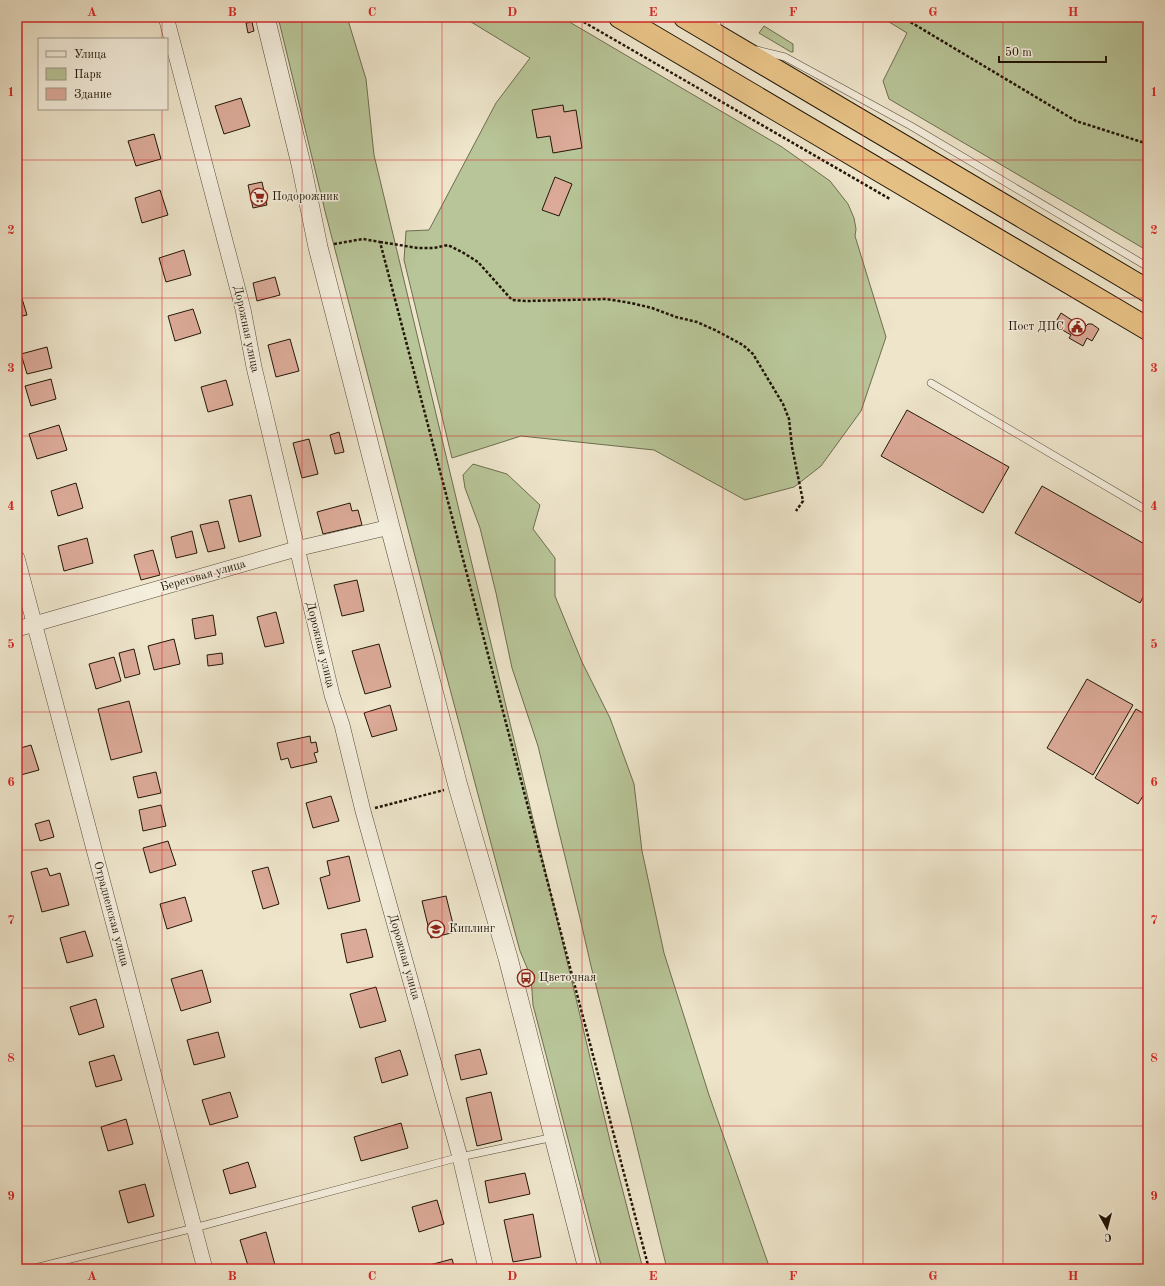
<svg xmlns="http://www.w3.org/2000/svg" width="1165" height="1286" font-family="'Old Standard TT',serif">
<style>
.green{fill:#b8c598;stroke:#6d6e50}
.building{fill:#dbaa98;stroke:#221607}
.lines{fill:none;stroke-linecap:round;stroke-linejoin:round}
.service-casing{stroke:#554a38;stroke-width:8}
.minor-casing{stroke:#554a38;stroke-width:16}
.tertiary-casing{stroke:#554a38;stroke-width:20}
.trunk-casing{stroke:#221607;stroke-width:24}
.path{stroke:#221607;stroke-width:2.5;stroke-dasharray:3 2;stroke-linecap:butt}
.service{stroke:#f4eedd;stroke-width:7}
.minor{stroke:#f4eedd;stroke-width:15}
.tertiary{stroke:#f4eedd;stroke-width:19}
.trunk{stroke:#e7c286;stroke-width:22}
.grid{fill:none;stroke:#d62828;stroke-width:1;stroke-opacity:0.55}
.labels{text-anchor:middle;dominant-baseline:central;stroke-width:3;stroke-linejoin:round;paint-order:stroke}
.poi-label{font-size:12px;fill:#221607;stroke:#f4eedd;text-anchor:start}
.street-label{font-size:12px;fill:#221607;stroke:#f4eedd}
.neatline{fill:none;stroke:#d62828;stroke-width:1.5}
.grid-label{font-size:13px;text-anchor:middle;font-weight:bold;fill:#d62828}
</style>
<rect width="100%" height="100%" fill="#eee5cb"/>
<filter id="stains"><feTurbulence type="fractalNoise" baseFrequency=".005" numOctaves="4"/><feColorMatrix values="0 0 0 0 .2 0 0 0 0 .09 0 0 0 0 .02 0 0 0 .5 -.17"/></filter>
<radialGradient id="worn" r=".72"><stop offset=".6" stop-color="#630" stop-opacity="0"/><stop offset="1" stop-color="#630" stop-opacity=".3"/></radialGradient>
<path class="green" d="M 278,17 L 347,17 L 366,79 L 374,155 L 612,1149 L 643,1269 L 602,1269 L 533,1005 L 531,977 L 520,951 L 501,881 L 433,625 L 326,215 Z
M 463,17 L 561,17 L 782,147 L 830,181 L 848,204 L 854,218 L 856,229 L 855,236 L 886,337 L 861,411 L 821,466 L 794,487 L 745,500 L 654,450 L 521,436 L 452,458 L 404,260 L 406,231 L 429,230 L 496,103 L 530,58 Z
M 881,17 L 1148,17 L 1148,251 L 889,99 L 883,81 L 907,33 Z
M 764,26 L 793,44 L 793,52 L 791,52 L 759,33 Z
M 473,464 L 507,474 L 540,505 L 533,529 L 555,558 L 555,596 L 582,662 L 610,718 L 634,784 L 642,851 L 664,953 L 709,1095 L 770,1269 L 667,1269 L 630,1118 L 591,966 L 580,918 L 538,746 L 512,668 L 496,593 L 480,528 L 465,488 L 463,475 Z"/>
<path class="building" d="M 741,17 L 752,17 L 749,22 Z
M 252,22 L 254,31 L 248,33 L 246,23 Z
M 241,98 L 250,126 L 224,134 L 215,106 Z
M 563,105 L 564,112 L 576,110 L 582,148 L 553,153 L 550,136 L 537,138 L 532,110 Z
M 154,134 L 161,159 L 136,166 L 128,141 Z
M 555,177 L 572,184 L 559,216 L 542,210 Z
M 262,182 L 267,205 L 253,208 L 248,185 Z
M 160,190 L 168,215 L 142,223 L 135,198 Z
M 184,250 L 191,275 L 166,282 L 159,258 Z
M 275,277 L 280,295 L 257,301 L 253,283 Z
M 17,282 L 27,315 L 17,317 Z
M 193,309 L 201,333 L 175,341 L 168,316 Z
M 1061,313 L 1084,328 L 1088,324 L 1092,324 L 1099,329 L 1092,341 L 1087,338 L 1083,346 L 1069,338 L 1071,335 L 1054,325 Z
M 290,339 L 299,371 L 276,377 L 268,345 Z
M 47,347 L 52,368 L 27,374 L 21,354 Z
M 51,379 L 56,399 L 31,406 L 25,386 Z
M 226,380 L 233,405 L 208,412 L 201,387 Z
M 907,410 L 1009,467 L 983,513 L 881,456 Z
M 59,425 L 67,450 L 37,459 L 29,434 Z
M 339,432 L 344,452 L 335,454 L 330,435 Z
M 309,439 L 318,474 L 302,478 L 293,443 Z
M 76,483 L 83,508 L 58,516 L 51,491 Z
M 1042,486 L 1148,546 L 1148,588 L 1140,603 L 1015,533 Z
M 251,495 L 261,536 L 239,542 L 229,500 Z
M 350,503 L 352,511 L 358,510 L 362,525 L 323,534 L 317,512 Z
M 218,521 L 225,548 L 208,552 L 200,525 Z
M 192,531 L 197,553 L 176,558 L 171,537 Z
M 87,538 L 93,563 L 64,571 L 58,546 Z
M 153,550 L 160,575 L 141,580 L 134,555 Z
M 357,580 L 364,611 L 342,616 L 334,585 Z
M 276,612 L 284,643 L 265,647 L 257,617 Z
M 213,615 L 216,635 L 195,639 L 192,619 Z
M 174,639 L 180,664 L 154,670 L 148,646 Z
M 379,644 L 391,687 L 365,694 L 352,651 Z
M 134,649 L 140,674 L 125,678 L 119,653 Z
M 222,653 L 223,664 L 208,666 L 207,655 Z
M 114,657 L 121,681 L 96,689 L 89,664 Z
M 1087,679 L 1133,705 L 1093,775 L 1047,748 Z
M 17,688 L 21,701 L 17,703 Z
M 129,701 L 142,752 L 111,760 L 98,709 Z
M 390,705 L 397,730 L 372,737 L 364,713 Z
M 1136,709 L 1148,716 L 1148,788 L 1138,804 L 1095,778 Z
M 310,736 L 311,743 L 316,742 L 318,752 L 314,753 L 317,762 L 291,768 L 288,758 L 281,760 L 277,743 Z
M 31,745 L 39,770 L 17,776 L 17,749 Z
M 156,772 L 161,793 L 138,798 L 133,777 Z
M 331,796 L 339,821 L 313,828 L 306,803 Z
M 161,805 L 166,826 L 143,831 L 139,810 Z
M 49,820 L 54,837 L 40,841 L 35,824 Z
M 168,841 L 176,865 L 150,873 L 143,848 Z
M 349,856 L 360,901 L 328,909 L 320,878 L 330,875 L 327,861 Z
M 268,867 L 279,904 L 263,909 L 252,871 Z
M 47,868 L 50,876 L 60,873 L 69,905 L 42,912 L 31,872 Z
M 446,896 L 455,932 L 431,938 L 422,901 Z
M 185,897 L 192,921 L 167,929 L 160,904 Z
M 366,929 L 373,957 L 347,963 L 341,934 Z
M 85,931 L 93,956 L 67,963 L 60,938 Z
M 202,970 L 211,1002 L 181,1011 L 171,979 Z
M 376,987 L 386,1021 L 360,1028 L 350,994 Z
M 96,999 L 104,1027 L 79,1035 L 70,1007 Z
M 218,1032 L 225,1057 L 194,1065 L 187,1040 Z
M 480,1049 L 487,1074 L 461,1080 L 455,1055 Z
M 400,1050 L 408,1075 L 382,1083 L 375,1058 Z
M 114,1055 L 122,1080 L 96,1087 L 89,1062 Z
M 230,1092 L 238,1117 L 210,1125 L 202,1100 Z
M 491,1092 L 502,1140 L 477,1146 L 466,1098 Z
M 126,1119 L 133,1144 L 108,1151 L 101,1127 Z
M 401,1123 L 408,1148 L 361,1161 L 354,1137 Z
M 248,1162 L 256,1187 L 230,1194 L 223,1170 Z
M 525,1173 L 530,1194 L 489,1203 L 485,1181 Z
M 145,1184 L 154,1216 L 128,1223 L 119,1191 Z
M 437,1200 L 444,1224 L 419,1232 L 412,1207 Z
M 533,1214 L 541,1257 L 513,1262 L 504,1220 Z
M 266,1232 L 275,1265 L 263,1269 L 249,1269 L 240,1240 Z
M 452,1259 L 455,1269 L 427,1269 L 426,1266 Z"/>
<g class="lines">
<defs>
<path id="service" d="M 714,17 L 719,31
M 757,50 L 785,57 L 911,126 L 1148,267
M 931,383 L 1148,511
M 31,1269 L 194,1228 L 460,1157 L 554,1137"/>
<path id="minor" d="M 166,17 L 243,309 L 254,367 L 332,695 L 342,725 L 363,811 L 460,1157 L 486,1269
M 17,558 L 205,1269
M 17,629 L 296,549 L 390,527"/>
<path id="tertiary" d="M 265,17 L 301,164 L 318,247 L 390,527 L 458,786 L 508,958 L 588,1269"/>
<path id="trunk" d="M 620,17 L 1148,329
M 685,17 L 1148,291"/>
</defs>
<use href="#service" class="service-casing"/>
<use href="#minor" class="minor-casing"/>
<use href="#tertiary" class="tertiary-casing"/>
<use href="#trunk" class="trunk-casing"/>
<path class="path" d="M 575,17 L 890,199
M 902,17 L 1076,121 L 1148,144
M 380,242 L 418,248 L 434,248 L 448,245 L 462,252 L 478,262 L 512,300 L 526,301 L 606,299 L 631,303 L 652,308 L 676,317 L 697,322 L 715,330 L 743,345 L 753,354 L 783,404 L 789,419 L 792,447 L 803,501 L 796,511
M 334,244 L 363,239 L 380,242 L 649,1269
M 375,808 L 444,790"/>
<use href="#service" class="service"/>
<use href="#minor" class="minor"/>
<use href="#tertiary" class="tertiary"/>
<use href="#trunk" class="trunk"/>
</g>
<path class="grid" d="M 162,17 L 162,39M 302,17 L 302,1269M 442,17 L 442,1269M 582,17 L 582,1269M 723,17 L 723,1269M 863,17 L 863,1269M 1003,17 L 1003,1269M 162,109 L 162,1269M 17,160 L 1148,160M 17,298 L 1148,298M 17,436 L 1148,436M 17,574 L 1148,574M 17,712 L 1148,712M 17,850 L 1148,850M 17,988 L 1148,988M 17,1126 L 1148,1126"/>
<defs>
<symbol id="supermarket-ring" viewBox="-11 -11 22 22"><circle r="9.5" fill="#f4eedd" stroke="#8f2418" stroke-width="1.5"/><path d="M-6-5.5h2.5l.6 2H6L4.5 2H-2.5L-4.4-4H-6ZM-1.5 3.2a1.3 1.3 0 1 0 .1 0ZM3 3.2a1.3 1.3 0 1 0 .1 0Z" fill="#8f2418"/></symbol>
<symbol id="civic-ring" viewBox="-11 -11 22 22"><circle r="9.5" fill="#f4eedd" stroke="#8f2418" stroke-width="1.5"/><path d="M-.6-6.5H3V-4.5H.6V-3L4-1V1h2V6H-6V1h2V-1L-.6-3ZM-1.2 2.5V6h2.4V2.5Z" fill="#8f2418"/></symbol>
<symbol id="school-ring" viewBox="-11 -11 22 22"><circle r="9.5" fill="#f4eedd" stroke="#8f2418" stroke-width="1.5"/><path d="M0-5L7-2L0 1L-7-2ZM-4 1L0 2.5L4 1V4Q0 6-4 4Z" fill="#8f2418"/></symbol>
<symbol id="bus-ring" viewBox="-11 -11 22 22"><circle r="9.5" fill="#f4eedd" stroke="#8f2418" stroke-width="1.5"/><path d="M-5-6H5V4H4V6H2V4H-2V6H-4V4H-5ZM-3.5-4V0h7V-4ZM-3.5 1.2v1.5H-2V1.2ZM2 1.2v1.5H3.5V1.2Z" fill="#8f2418"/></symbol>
</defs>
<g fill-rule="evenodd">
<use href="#supermarket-ring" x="249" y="187" width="20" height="20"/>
<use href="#civic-ring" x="1067" y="317" width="20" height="20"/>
<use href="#school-ring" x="426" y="919" width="20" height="20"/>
<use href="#bus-ring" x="516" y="968" width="20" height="20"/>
</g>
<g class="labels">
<g class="poi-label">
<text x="272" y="197">Подорожник</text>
<text x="1064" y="327" text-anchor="end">Пост ДПС</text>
<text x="449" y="929">Киплинг</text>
<text x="539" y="978">Цветочная</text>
</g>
<g class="street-label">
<text transform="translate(246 329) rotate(78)">Дорожная улица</text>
<text transform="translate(203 576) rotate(-16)">Береговая улица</text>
<text transform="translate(320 645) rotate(76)">Дорожная улица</text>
<text transform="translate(111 914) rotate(75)">Отрадненская улица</text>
<text transform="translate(404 957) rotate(74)">Дорожная улица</text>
</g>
</g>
<rect width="1165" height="1286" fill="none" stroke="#eee5cb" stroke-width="44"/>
<rect x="38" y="38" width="130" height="72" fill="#f4eedd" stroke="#a09887"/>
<rect x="46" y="51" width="20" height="6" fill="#f4eedd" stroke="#a09887"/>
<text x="74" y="58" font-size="12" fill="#221607">Улица</text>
<rect x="46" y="68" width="20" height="12" fill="#b8c598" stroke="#a09887"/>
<text x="74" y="78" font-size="12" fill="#221607">Парк</text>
<rect x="46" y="88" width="20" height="12" fill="#dbaa98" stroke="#a09887"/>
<text x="74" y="98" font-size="12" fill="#221607">Здание</text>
<g transform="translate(1107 1228) rotate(173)" stroke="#f4eedd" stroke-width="3" paint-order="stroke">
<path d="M0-3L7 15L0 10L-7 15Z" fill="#221607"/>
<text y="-6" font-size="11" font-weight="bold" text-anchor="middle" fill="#221607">С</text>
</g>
<path d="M999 56v6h107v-6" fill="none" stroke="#221607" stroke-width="2"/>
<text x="1005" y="56" font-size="12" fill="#221607" stroke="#f4eedd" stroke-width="3" paint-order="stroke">50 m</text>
<rect x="22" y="22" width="1121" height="1242" class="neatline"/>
<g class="grid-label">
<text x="92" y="16">A</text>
<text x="232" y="16">B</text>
<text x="372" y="16">C</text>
<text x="512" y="16">D</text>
<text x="653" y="16">E</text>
<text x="793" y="16">F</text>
<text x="933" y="16">G</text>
<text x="1073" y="16">H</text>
<text x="11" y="96">1</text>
<text x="1154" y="96">1</text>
<text x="11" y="234">2</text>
<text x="1154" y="234">2</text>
<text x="11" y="372">3</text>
<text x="1154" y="372">3</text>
<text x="11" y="510">4</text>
<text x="1154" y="510">4</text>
<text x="11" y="648">5</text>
<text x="1154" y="648">5</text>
<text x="11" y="786">6</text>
<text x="1154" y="786">6</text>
<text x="11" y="924">7</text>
<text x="1154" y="924">7</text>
<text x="11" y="1062">8</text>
<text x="1154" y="1062">8</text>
<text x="11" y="1200">9</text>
<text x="1154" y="1200">9</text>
<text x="92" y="1280">A</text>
<text x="232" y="1280">B</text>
<text x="372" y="1280">C</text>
<text x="512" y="1280">D</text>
<text x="653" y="1280">E</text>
<text x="793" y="1280">F</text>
<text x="933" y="1280">G</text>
<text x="1073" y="1280">H</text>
</g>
<rect width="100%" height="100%" filter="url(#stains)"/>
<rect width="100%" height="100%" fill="url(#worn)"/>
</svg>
